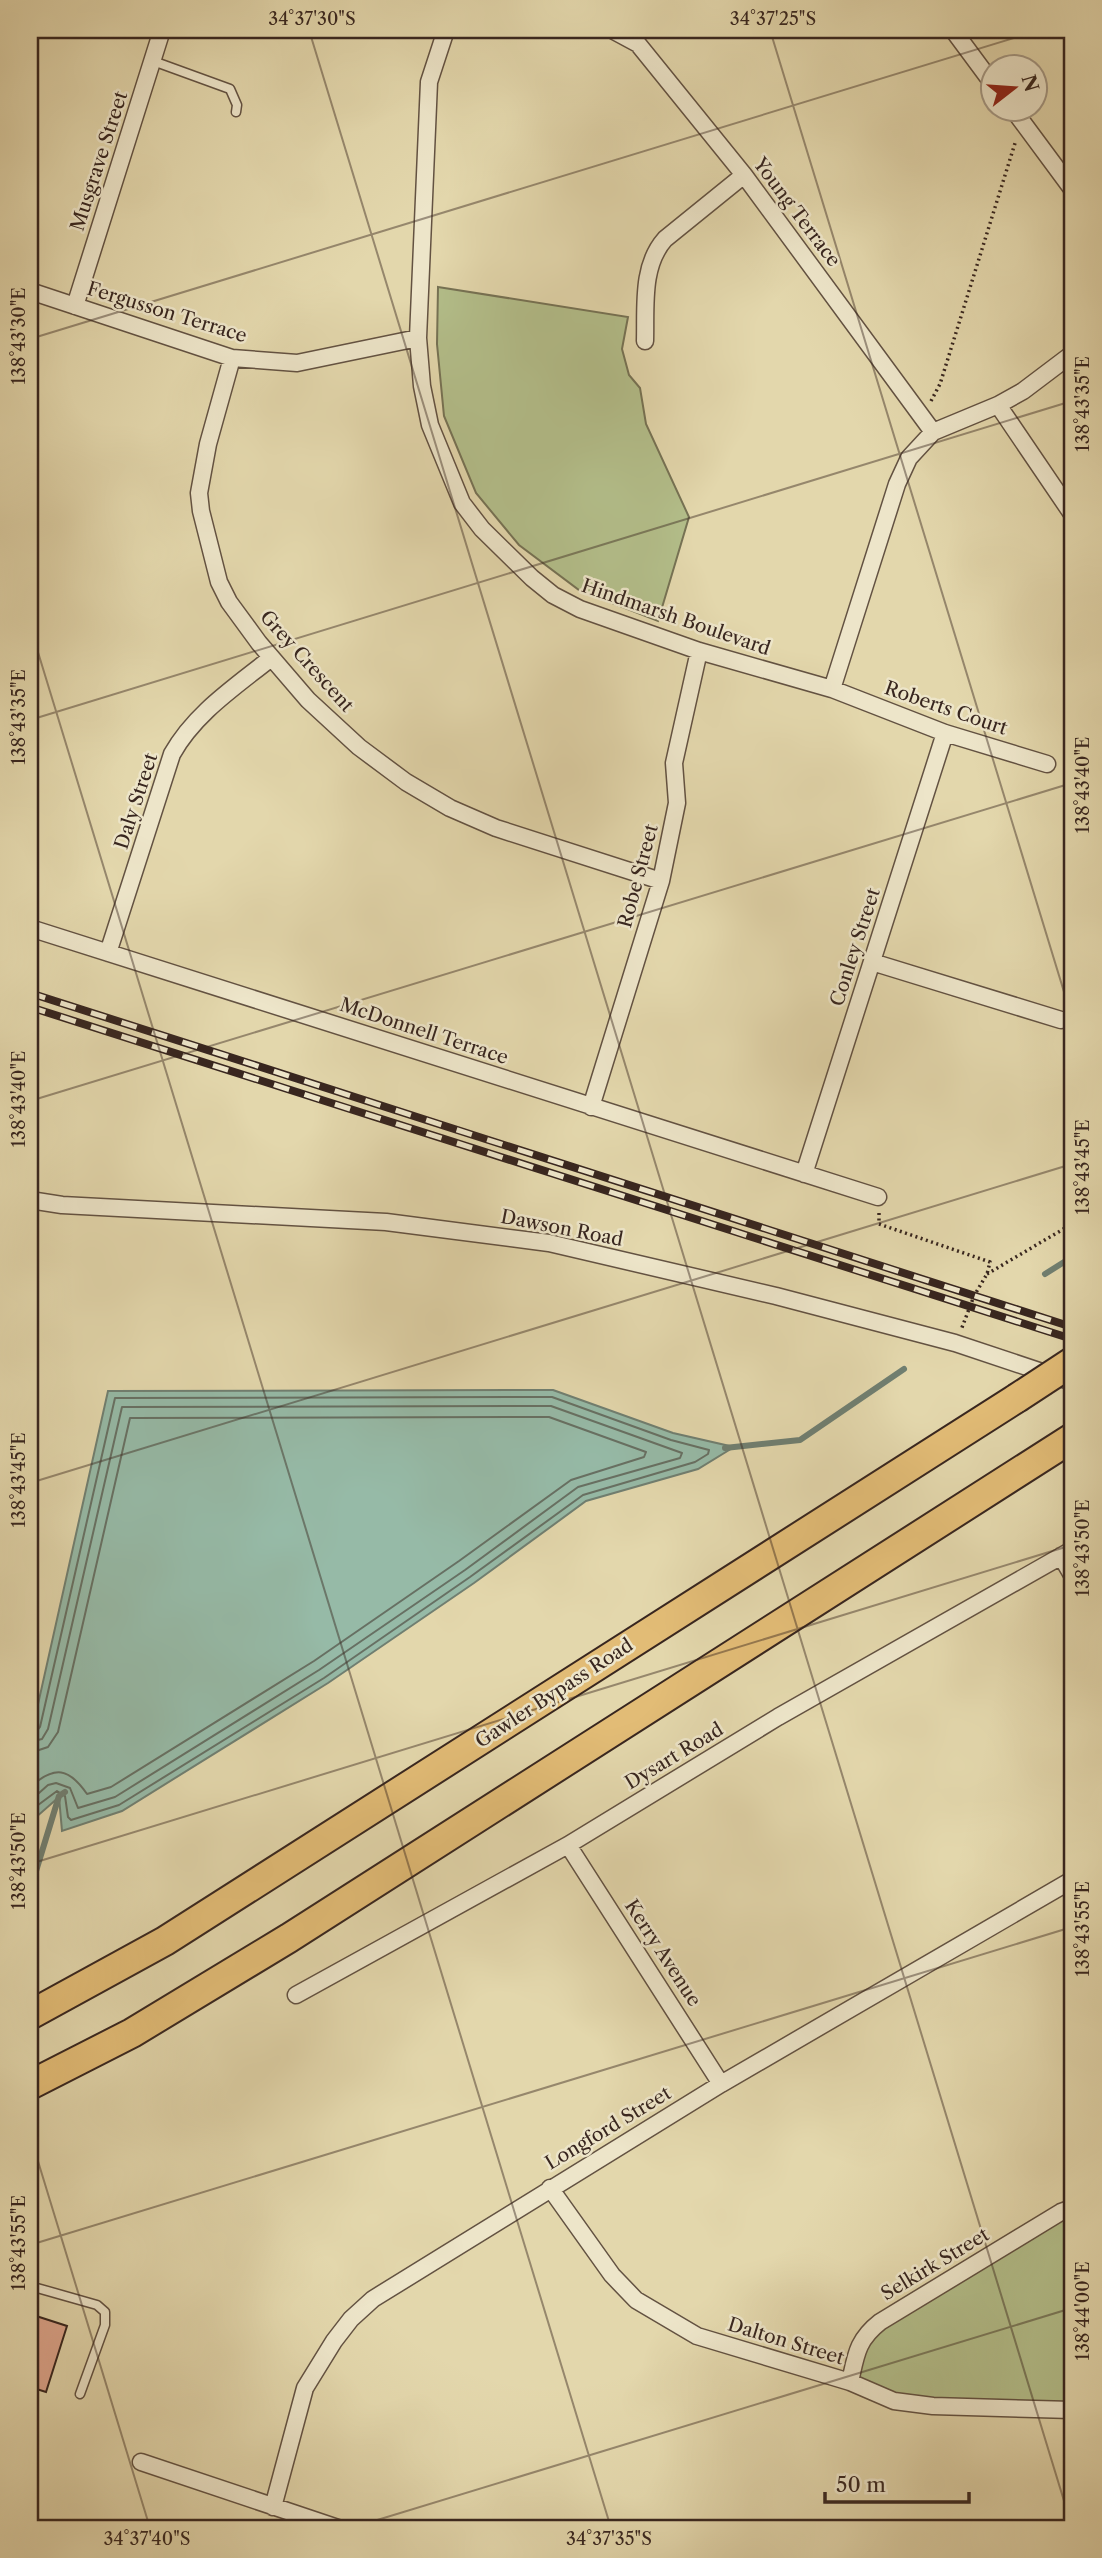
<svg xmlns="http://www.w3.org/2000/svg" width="1102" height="2558" font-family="'Libre Caslon Text',serif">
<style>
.green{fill:#b3be8a;stroke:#767254;stroke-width:2}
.water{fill:#96baa7;stroke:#707f71;stroke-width:2}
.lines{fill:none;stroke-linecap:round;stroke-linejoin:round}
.shore{stroke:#677063;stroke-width:2}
.stream{stroke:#707f71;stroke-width:6}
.building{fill:#dda58c;stroke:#38261f;stroke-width:2}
.lane-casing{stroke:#635242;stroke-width:11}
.street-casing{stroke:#635242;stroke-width:19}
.highway-casing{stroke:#38261f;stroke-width:32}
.path{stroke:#38261f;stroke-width:3.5;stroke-dasharray:2 3.5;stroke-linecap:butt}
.lane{stroke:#ede5c9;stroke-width:8}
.street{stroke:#ede5c9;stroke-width:16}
.highway{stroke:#e2bc76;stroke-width:28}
.rail-casing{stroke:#38261f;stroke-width:8}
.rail{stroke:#ede5c9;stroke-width:5;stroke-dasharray:16;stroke-linecap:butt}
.highway-bridge-casing{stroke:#38261f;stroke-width:32;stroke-linecap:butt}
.highway-bridge{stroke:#e2bc76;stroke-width:28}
.ticks{fill:none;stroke:#38261f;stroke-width:2;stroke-opacity:0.45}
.labels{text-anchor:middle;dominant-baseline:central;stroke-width:5;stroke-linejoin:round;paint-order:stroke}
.street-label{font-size:19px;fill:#38261f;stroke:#ede5c9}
.neatline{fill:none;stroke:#38261f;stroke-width:2.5}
.ticks-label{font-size:18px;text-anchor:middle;fill:#38261f}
</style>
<rect width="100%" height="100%" fill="#e3d7ac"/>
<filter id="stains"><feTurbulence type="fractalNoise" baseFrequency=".00286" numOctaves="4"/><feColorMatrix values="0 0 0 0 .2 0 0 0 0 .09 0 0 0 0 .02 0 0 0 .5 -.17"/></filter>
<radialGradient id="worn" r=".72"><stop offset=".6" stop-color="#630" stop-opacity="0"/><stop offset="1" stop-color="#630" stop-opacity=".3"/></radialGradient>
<path class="green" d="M 438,287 L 628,317 L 622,349 L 629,375 L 640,388 L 646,424 L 689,517 L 658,621 L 579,590 L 519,545 L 476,493 L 444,416 L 437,344 Z
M 1072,2208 L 1072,2410 L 933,2406 L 850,2382 L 866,2333 Z"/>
<path class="water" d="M 553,1390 L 673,1433 L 734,1447 L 698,1469 L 586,1501 L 474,1583 L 328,1683 L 122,1811 L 62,1831 L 59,1797 L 34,1819 L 30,1815 L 30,1740 L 108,1391 Z"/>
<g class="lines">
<path class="shore" d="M 30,1733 L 36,1732 L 40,1727 L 115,1398 L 552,1397 L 671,1440 L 709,1450 L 708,1454 L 695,1462 L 583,1495 L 470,1577 L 324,1678 L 119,1805 L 71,1820 L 68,1817 L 65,1796 L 57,1791 L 30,1811
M 30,1742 L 42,1739 L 48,1729 L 122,1407 L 551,1406 L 682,1453 L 680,1458 L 578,1487 L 465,1570 L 319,1670 L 115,1797 L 78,1808 L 70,1788 L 56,1783 L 48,1785 L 30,1801
M 30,1753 L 48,1747 L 58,1732 L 130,1418 L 549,1417 L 646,1452 L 644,1457 L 571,1480 L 459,1561 L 314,1661 L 111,1787 L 87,1794 C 69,1768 55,1765 30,1787"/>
<path class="stream" d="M 1045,1274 L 1072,1257
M 725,1448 L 800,1440 L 904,1369
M 30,1880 L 36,1871 L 59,1796 L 65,1792"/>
</g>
<path class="building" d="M 30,2314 L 67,2326 L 46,2392 L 30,2387 Z"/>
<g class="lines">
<defs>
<path id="lane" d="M 153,61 L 230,89 L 237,105 L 236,112
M 30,2286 L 97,2305 L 105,2312 L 105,2325 L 80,2394"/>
<path id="street" d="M 446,30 L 429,82 L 418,338 L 422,386 L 430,425 L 462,503 L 482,529 L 532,578 L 553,595 L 580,609 L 699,651 L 832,689 L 945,733 L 1047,764
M 612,30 L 638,44 L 744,175 L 933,432
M 953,30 L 993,84
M 1012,108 L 1072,189
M 30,291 L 232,358 L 297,363 L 418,338
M 75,306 L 162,30
M 645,341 C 646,307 641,266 665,239 L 744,175
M 232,358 L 208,444 L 199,493 L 201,511 L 219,582 L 229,602 L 259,643 L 308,700 L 359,747 L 406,782 L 450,808 L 496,828 L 661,881
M 998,405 L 1072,514
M 832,689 L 897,484 L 909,458 L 933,432 L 998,405 L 1023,391 L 1072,354
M 30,928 L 878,1197
M 108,953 L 172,754 C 195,713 235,687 271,658
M 872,962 L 1061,1020
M 591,1107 L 661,881 L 677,803 L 674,763 L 699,651
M 804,1174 L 945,733
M 30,1200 L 62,1205 L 386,1222 L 549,1243 L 776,1296 L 955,1343 L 1072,1382
M 1061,1556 L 1072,1575
M 568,1845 L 721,2084
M 296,1995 L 568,1845 L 778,1717 L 1072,1550
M 550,2188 L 612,2275 L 636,2300 L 697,2336 L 850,2382 L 894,2401 L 933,2406 L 1072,2410
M 850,2382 C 856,2355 857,2340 880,2322 L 1061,2212 L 1072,2208
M 141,2462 L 338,2528
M 273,2507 L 305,2388 L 334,2341 L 351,2319 L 373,2299 L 721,2084 L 1072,1880"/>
<path id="highway" d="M 30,2015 L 165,1941 L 1017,1398
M 30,2085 L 132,2033 L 289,1938 L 1072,1438"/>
</defs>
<use href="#lane" class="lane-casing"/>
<use href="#street" class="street-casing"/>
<use href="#highway" class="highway-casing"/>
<path class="path" d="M 931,401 L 940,384 L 1016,140
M 879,1213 L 879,1224 L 990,1262 L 987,1274 L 974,1296 L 961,1330
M 987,1274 L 1072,1224"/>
<use href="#lane" class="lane"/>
<use href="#street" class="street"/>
<use href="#highway" class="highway"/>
<defs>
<path id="rail" d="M 30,993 L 1072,1327
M 30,1007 L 1072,1339"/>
</defs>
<use href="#rail" class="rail-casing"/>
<use href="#rail" class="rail"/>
<defs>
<path id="highway-bridge" d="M 1017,1398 L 1072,1362"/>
</defs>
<use href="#highway-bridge" class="highway-bridge-casing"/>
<use href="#highway-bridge" class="highway-bridge"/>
</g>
<path class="ticks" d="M 309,30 L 1072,2527M 770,30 L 1072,1018M 30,339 L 1040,30M 30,626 L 611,2528M 30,720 L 1072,401M 30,1101 L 1072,783M 30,1483 L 1072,1164M 30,1864 L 1072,1545M 30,2135 L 150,2528M 30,2245 L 1072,1927M 351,2528 L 1072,2308"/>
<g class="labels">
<g class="street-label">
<text transform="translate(99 161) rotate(-72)">Musgrave Street</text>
<text transform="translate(797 212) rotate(53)">Young Terrace</text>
<text transform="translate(167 312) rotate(17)">Fergusson Terrace</text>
<text transform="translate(676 617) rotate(19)">Hindmarsh Boulevard</text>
<text transform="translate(307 661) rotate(48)">Grey Crescent</text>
<text transform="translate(946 708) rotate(19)">Roberts Court</text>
<text transform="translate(136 801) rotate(-72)">Daly Street</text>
<text transform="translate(638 876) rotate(-75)">Robe Street</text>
<text transform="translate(855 947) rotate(-72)">Conley Street</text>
<text transform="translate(424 1031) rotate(18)">McDonnell Terrace</text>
<text transform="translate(562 1228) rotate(11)">Dawson Road</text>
<text transform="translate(554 1693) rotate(-33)">Gawler Bypass Road</text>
<text transform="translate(674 1756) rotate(-31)">Dysart Road</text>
<text transform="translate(663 1953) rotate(57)">Kerry Avenue</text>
<text transform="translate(608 2128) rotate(-31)">Longford Street</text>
<text transform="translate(935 2264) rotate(-31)">Selkirk Street</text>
<text transform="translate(786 2341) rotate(17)">Dalton Street</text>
</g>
</g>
<rect width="1102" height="2558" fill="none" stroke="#e3d7ac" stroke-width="77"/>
<g transform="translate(1014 88) rotate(73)"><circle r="33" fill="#ede5c9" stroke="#a59985" stroke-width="2"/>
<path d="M0-5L12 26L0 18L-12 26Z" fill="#8f2418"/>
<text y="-10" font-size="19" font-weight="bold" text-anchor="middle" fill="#38261f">N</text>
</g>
<path d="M825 2492v10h144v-10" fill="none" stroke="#38261f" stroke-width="3.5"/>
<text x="836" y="2492" font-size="21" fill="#38261f" stroke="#ede5c9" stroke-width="5" paint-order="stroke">50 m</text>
<rect x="38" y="38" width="1026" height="2482" class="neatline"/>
<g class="ticks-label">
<text x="312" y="25">34°37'30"S</text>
<text x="773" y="25">34°37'25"S</text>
<text transform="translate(19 336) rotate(-90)" y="6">138°43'30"E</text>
<text transform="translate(1083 404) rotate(-90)" y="6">138°43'35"E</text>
<text transform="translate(19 717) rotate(-90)" y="6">138°43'35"E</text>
<text transform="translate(1083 785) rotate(-90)" y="6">138°43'40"E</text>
<text transform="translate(19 1099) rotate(-90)" y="6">138°43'40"E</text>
<text transform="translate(1083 1167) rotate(-90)" y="6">138°43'45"E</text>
<text transform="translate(19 1480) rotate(-90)" y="6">138°43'45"E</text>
<text transform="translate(1083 1548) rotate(-90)" y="6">138°43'50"E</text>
<text transform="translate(19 1861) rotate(-90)" y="6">138°43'50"E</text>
<text transform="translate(1083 1929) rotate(-90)" y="6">138°43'55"E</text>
<text transform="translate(19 2243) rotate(-90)" y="6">138°43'55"E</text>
<text transform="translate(1083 2311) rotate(-90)" y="6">138°44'00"E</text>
<text x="147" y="2545">34°37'40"S</text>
<text x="609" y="2545">34°37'35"S</text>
</g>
<rect width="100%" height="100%" filter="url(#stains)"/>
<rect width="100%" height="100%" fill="url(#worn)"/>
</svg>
